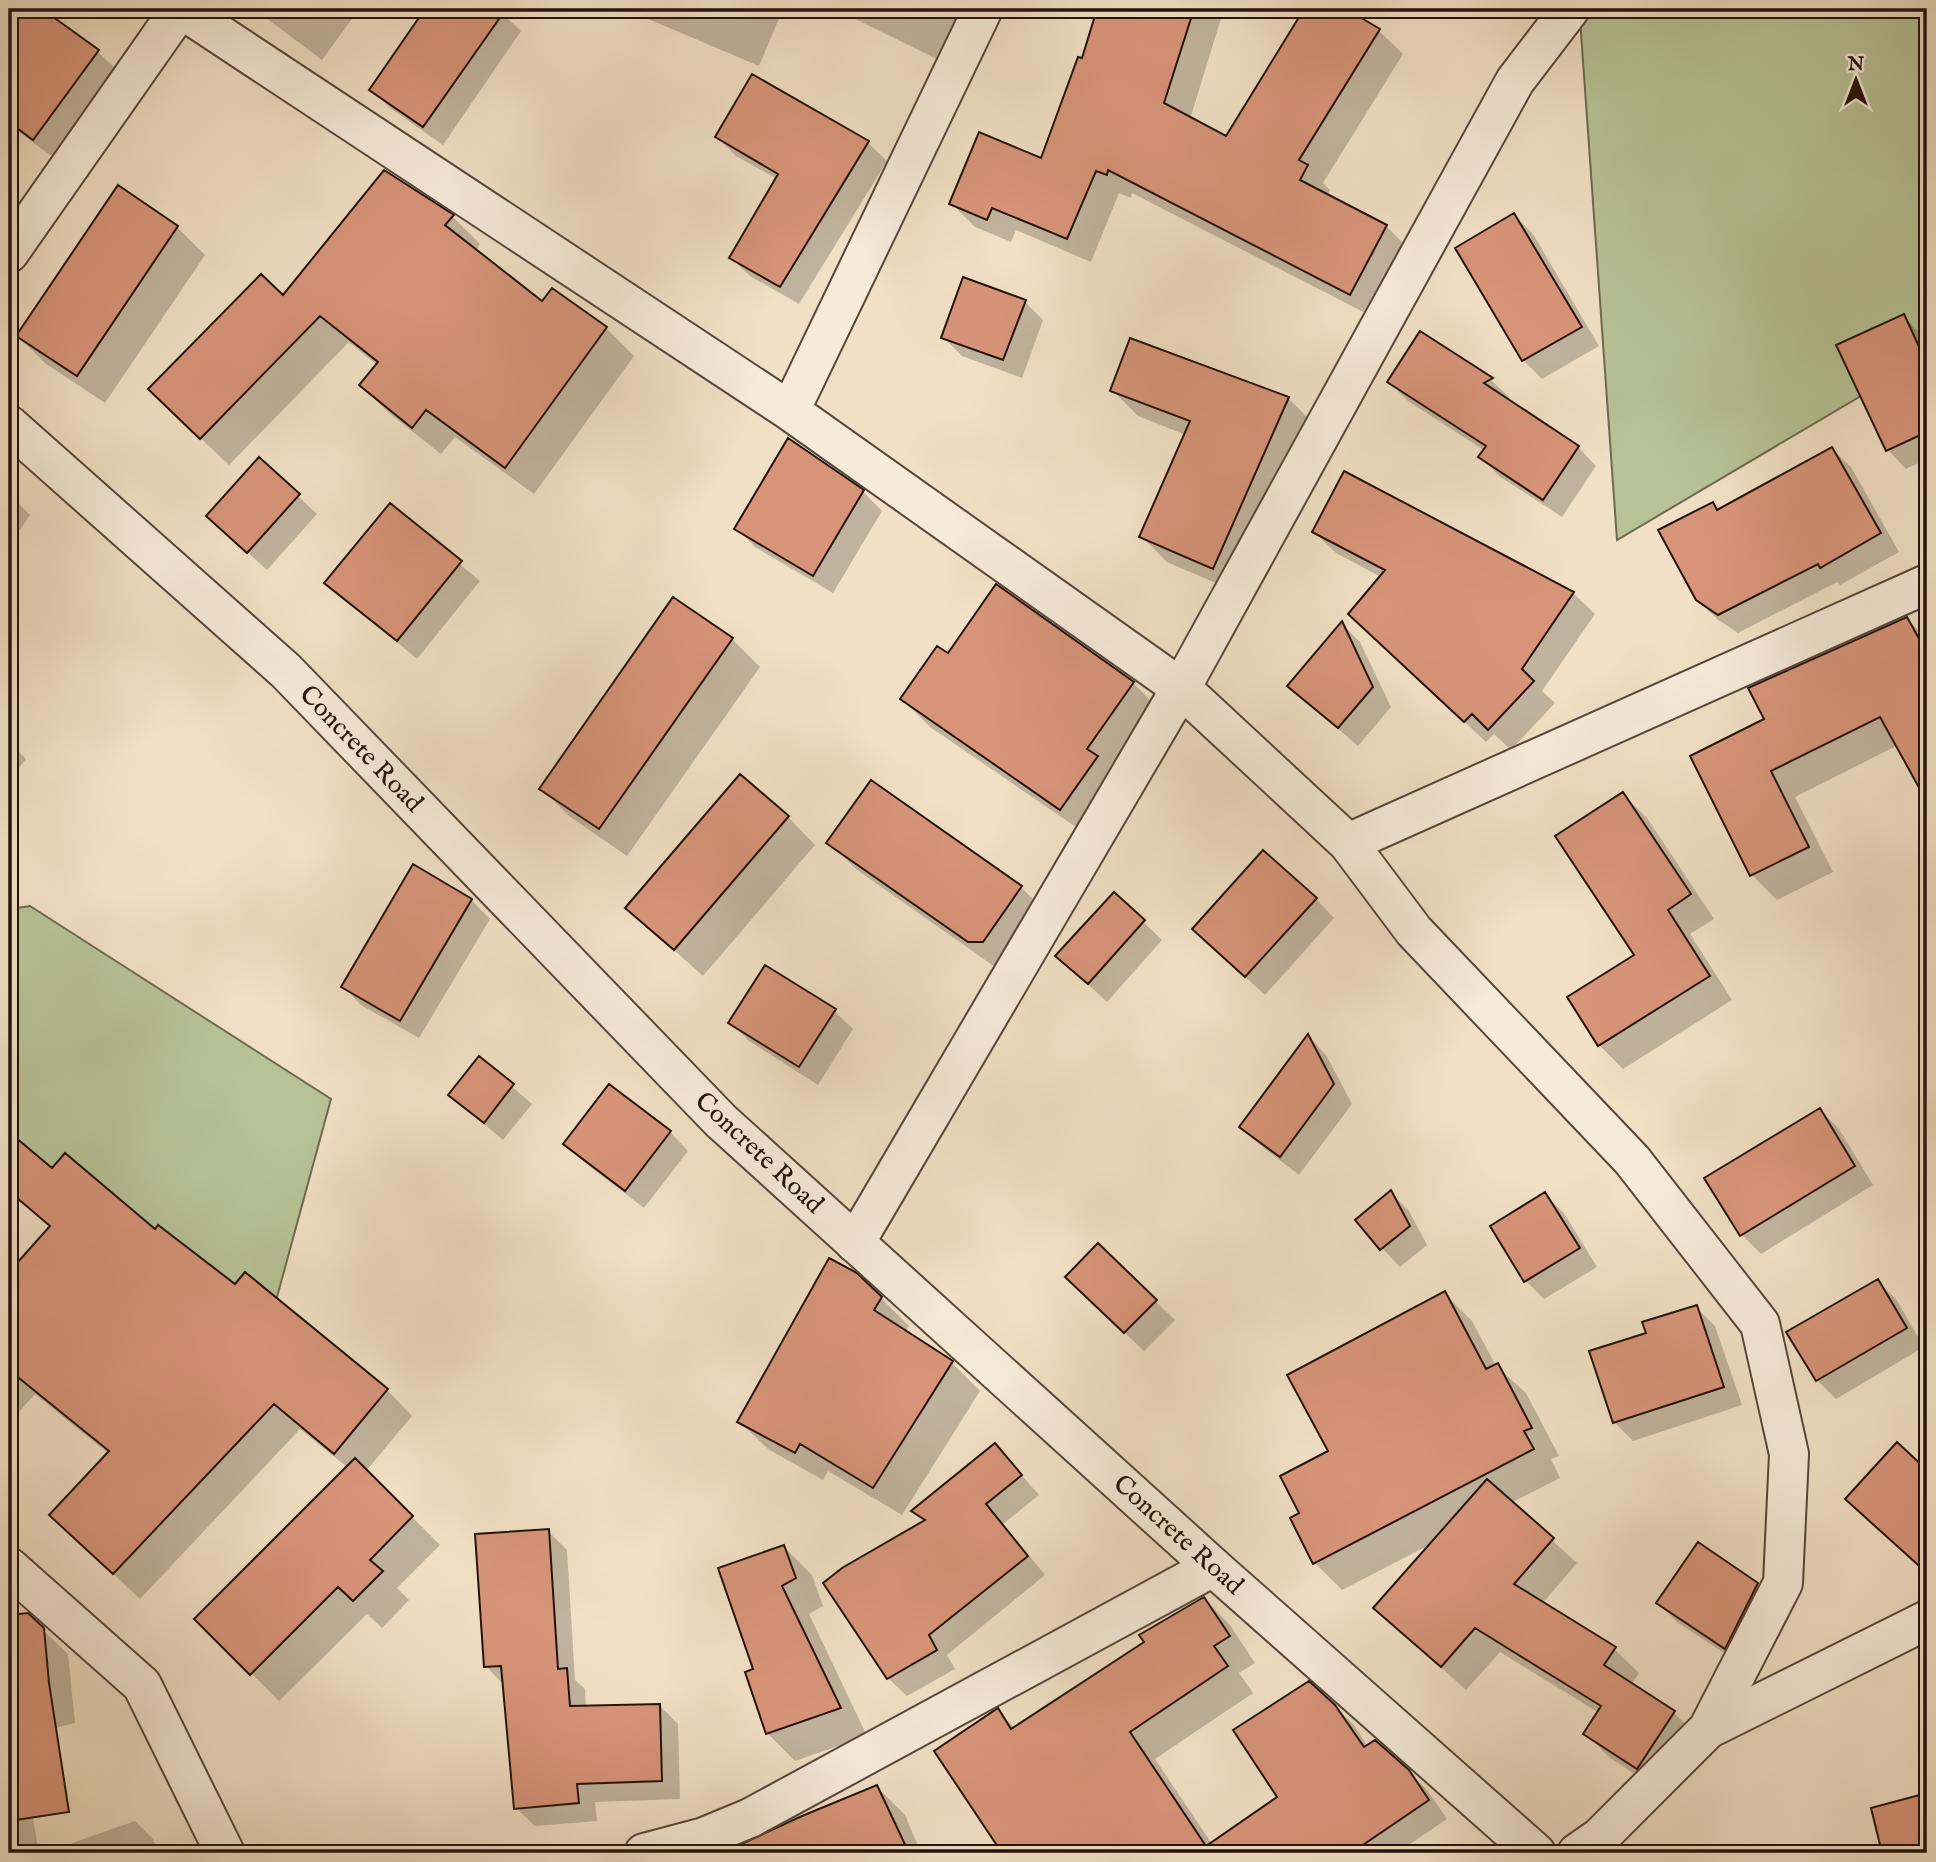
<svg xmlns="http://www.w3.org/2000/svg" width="1936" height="1862" font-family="'IM FELL English',serif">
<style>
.green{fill:#b7c397;stroke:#6e6a52;stroke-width:2}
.shadow{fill:#0003}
.building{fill:#d79479;stroke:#24120c;stroke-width:2}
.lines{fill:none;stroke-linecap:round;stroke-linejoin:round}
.minor-casing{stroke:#57463a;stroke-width:42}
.tertiary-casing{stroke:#57463a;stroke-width:42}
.minor{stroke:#f6ebd9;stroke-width:38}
.tertiary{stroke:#f6ebd9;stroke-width:38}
.labels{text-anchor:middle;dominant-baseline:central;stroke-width:5;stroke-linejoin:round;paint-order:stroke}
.street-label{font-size:26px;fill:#24120c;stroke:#f6ebd9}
</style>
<rect width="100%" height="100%" fill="#f1e0c5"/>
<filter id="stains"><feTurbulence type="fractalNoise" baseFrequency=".00286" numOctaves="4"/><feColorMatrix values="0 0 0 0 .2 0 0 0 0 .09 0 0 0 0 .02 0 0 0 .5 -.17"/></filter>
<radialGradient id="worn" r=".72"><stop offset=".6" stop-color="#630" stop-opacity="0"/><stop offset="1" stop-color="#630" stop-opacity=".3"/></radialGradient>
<path class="green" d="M 1604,9 L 1927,9 L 1927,357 L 1617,540 L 1580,19 Z
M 30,906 L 331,1099 L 271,1319 L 9,1149 L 9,909 Z"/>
<path class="shadow" d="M 21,9 L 39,9 L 98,52 L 117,70 L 53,157 L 9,125 L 9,26 Z
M 254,9 L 354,9 L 357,12 L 322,60 Z
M 427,9 L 497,9 L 521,31 L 443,145 L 390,108 L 371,89 Z
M 633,9 L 783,9 L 759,66 L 646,18 Z
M 835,9 L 981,9 L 951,66 Z
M 1099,9 L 1224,9 L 1190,119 L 1227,138 L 1306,9 L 1343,9 L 1379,31 L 1403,54 L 1323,183 L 1330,190 L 1327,196 L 1386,226 L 1410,250 L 1375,318 L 1132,193 L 1131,198 L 1119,193 L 1091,262 L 1016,230 L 1011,242 L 975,227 L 951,203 L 1042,160 L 1083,60 Z
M 753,76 L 868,143 L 887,161 L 799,304 L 750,276 L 731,258 L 777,179 L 736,156 L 717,137 Z
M 1514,215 L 1533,234 L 1599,346 L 1542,379 L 1523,360 Z
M 453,217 L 480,244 L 475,251 L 542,304 L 606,328 L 634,356 L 534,494 L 455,437 L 441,454 L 389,413 L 361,385 L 377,365 L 349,342 L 229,465 L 178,417 L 283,298 Z
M 177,227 L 205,255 L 105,403 L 46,364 L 18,336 Z
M 1025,302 L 1043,320 L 1022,378 L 962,356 L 943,337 Z
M 1903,316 L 1922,335 L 1927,346 L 1927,459 L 1906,469 L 1888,450 Z
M 1421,334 L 1491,380 L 1510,398 L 1506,400 L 1578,447 L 1596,466 L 1562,517 L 1499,476 L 1481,457 L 1485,451 L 1408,401 L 1389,382 Z
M 1112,390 L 1288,398 L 1314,424 L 1239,593 L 1167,562 L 1141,536 L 1186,435 L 1138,416 Z
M 789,440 L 863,492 L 882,511 L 833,593 L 755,547 L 737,528 Z
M 1832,449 L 1851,467 L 1899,552 L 1840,585 L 1837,582 L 1738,633 L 1717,619 L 1697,599 L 1713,504 L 1719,511 Z
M 259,460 L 317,514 L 267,570 L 208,516 Z
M 9,494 L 30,515 L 9,546 Z
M 390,505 L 480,581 L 417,659 L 327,583 Z
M 1314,532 L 1573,593 L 1595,614 L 1542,691 L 1555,703 L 1511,750 L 1494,734 L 1486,742 L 1372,635 L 1381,577 L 1336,553 Z
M 1907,619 L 1927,639 L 1927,798 L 1898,745 L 1795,797 L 1833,872 L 1777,900 L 1752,875 L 1692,757 L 1766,720 Z
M 1342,624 L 1360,642 L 1391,707 L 1358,746 L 1289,686 Z
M 732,639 L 760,667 L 627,856 L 569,816 L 541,788 Z
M 948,656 L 1133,683 L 1161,711 L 1089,836 L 930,727 L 902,699 Z
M 9,742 L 26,759 L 9,780 Z
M 871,782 L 1021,887 L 1049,915 L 998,969 L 857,870 L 829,842 Z
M 1623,794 L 1647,818 L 1714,919 L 1690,934 L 1732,1000 L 1623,1069 L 1599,1045 L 1636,955 Z
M 788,817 L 815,845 L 703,976 L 627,908 Z
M 414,867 L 471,900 L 490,919 L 419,1038 L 361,1005 L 343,986 Z
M 1114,894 L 1162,940 L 1107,1002 L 1058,956 Z
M 1316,899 L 1334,918 L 1265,995 L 1213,947 Z
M 834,1011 L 853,1029 L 818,1085 L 749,1041 L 730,1022 Z
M 1308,1036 L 1326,1055 L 1352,1104 L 1299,1175 L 1260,1145 L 1241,1127 Z
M 479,1059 L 532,1104 L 503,1140 L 450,1095 Z
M 1820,1110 L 1839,1129 L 1873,1185 L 1761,1254 L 1742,1235 L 1707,1179 Z
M 670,1132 L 688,1151 L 644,1208 L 584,1162 L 565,1144 Z
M 9,1135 L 52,1170 L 156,1232 L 387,1390 L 412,1416 L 366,1471 L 440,1545 L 397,1588 L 409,1600 L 382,1628 L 367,1614 L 279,1701 L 197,1619 L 348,1468 L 300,1429 L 140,1599 L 77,1540 L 109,1454 L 35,1394 L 9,1423 L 9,1275 L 51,1228 L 15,1198 L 9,1205 Z
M 1391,1193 L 1409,1211 L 1427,1245 L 1400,1267 L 1382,1248 Z
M 1545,1195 L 1564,1213 L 1597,1267 L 1544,1299 L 1526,1281 Z
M 1098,1246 L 1175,1320 L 1144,1351 L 1086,1296 Z
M 1877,1281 L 1896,1299 L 1924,1347 L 1836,1399 L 1817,1380 Z
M 1444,1293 L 1472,1321 L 1496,1366 L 1526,1393 L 1559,1456 L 1551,1459 L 1560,1478 L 1511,1503 L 1577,1563 L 1542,1604 L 1614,1649 L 1639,1673 L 1631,1685 L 1674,1713 L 1698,1737 L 1662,1792 L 1610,1758 L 1586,1734 L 1599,1713 L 1500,1652 L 1466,1690 L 1375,1608 L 1431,1544 L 1342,1590 L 1314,1562 L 1301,1514 L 1330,1452 Z
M 881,1298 L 909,1326 L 905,1332 L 952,1363 L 980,1391 L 902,1515 L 828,1471 L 823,1480 L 768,1449 L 740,1422 Z
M 1696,1307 L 1715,1326 L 1742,1405 L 1633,1441 L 1614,1422 Z
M 995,1445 L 1039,1495 L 1003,1524 L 1045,1575 L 947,1655 L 955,1669 L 907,1696 L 888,1678 L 924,1522 L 914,1512 Z
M 1897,1445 L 1927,1472 L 1927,1573 L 1876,1526 Z
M 548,1531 L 567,1550 L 575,1680 L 585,1689 L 586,1708 L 659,1705 L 678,1724 L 680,1799 L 595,1802 L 597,1821 L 535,1826 L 516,1808 L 504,1685 L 486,1666 Z
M 784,1547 L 812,1575 L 823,1606 L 809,1614 L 867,1736 L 795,1761 L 767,1733 L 755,1670 Z
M 1757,1585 L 1776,1604 L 1744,1666 L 1677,1622 L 1658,1603 Z
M 1204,1599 L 1230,1625 L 1255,1663 L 1239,1673 L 1253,1693 L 1155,1759 L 1212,1844 L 1280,1798 L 1334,1706 L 1354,1725 L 1368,1747 L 1408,1771 L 1427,1790 L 1447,1819 L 1397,1853 L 1005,1853 L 937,1751 L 998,1711 L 1015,1728 L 1146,1643 Z
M 27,1615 L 68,1654 L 75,1723 L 19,1737 L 39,1853 L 9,1853 L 9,1617 Z
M 877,1787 L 905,1815 L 921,1853 L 757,1853 L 752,1843 Z
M 1927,1795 L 1927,1853 L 1884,1853 L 1873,1809 Z
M 135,1821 L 153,1839 L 159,1853 L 76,1853 L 72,1843 Z"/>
<path class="building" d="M 19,9 L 42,9 L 99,50 L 33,140 L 9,122 L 9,23 Z
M 425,9 L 506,9 L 423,127 L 369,90 Z
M 1097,9 L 1194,9 L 1164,103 L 1226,136 L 1304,9 L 1346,9 L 1380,29 L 1299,160 L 1308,165 L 1300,180 L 1387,225 L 1350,295 L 1108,170 L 1107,175 L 1096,171 L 1067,239 L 992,208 L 987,220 L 949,204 L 979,132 L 1041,158 L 1078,57 L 1082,58 Z
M 752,74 L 869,141 L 780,287 L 729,258 L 778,174 L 715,137 Z
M 384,170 L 454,215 L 445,225 L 542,301 L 552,288 L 607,327 L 505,468 L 426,410 L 412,428 L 359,385 L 378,362 L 320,316 L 200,439 L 148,389 L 261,274 L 283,295 Z
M 118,185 L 178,226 L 77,376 L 16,336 Z
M 1514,213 L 1582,327 L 1522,361 L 1455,248 Z
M 963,277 L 1026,300 L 1003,360 L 941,338 Z
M 1904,314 L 1927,364 L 1927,432 L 1886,451 L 1836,345 Z
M 1420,331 L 1493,378 L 1484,383 L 1579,446 L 1543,500 L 1478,457 L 1486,446 L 1387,382 Z
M 1130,338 L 1289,397 L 1213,569 L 1139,537 L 1190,421 L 1110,391 Z
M 788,438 L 864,490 L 813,576 L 734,529 Z
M 1832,447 L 1881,533 L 1820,568 L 1818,564 L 1718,615 L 1696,600 L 1658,530 L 1713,502 L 1717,510 Z
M 259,457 L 300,494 L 247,553 L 206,516 Z
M 1344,471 L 1574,592 L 1522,669 L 1534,681 L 1488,730 L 1472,714 L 1464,722 L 1348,614 L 1385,570 L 1312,532 Z
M 390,503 L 462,561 L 397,641 L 324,583 Z
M 996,584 L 1134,682 L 1087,749 L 1098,756 L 1060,810 L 900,699 L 937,646 L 948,653 Z
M 673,597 L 733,638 L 599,829 L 539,789 Z
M 1907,617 L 1927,653 L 1927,802 L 1880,717 L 1771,771 L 1809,847 L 1750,876 L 1690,756 L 1764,719 L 1748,688 Z
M 1342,621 L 1373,687 L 1338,728 L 1287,686 Z
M 740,774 L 789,816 L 674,950 L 625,908 Z
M 871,780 L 1022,886 L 983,942 L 968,942 L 826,843 Z
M 1623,792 L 1691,894 L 1668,910 L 1710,976 L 1598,1046 L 1567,997 L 1634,955 L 1555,836 Z
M 1263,850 L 1317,898 L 1245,977 L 1192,929 Z
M 413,864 L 472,899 L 400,1021 L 341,987 Z
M 1114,892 L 1145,920 L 1088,984 L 1055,956 Z
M 765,965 L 836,1009 L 799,1067 L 728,1023 Z
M 1308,1034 L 1334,1084 L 1280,1157 L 1239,1127 Z
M 479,1056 L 514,1084 L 484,1123 L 448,1095 Z
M 609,1084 L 671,1131 L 625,1191 L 563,1144 Z
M 1820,1108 L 1855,1166 L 1740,1236 L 1704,1178 Z
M 9,1132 L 52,1168 L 65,1153 L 155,1229 L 158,1225 L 235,1284 L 245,1272 L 388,1389 L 334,1454 L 274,1404 L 113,1574 L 49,1515 L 109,1451 L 9,1370 L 9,1272 L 50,1226 L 9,1191 Z
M 1391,1190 L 1410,1226 L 1380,1250 L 1355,1220 Z
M 1545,1192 L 1580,1248 L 1524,1282 L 1490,1226 Z
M 1098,1243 L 1157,1300 L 1124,1333 L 1065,1277 Z
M 829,1258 L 857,1273 L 882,1297 L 874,1310 L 953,1361 L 873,1488 L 800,1444 L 795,1453 L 737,1422 Z
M 1878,1279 L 1907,1328 L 1816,1381 L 1786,1332 Z
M 1445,1291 L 1486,1369 L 1498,1363 L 1532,1428 L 1524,1431 L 1534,1449 L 1313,1564 L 1290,1518 L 1299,1513 L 1280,1476 L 1328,1451 L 1287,1375 Z
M 1697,1305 L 1724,1387 L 1613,1423 L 1589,1351 L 1646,1333 L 1642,1322 Z
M 1897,1442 L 1927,1470 L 1927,1573 L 1845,1499 Z
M 995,1443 L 1022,1475 L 986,1504 L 1028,1556 L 929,1635 L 937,1650 L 887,1679 L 823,1583 L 842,1568 L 925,1520 L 911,1511 Z
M 355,1458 L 413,1516 L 370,1560 L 383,1571 L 353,1601 L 338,1587 L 250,1675 L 194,1619 Z
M 1487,1479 L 1554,1538 L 1514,1584 L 1616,1647 L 1604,1665 L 1675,1711 L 1637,1769 L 1583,1734 L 1601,1706 L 1475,1628 L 1441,1667 L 1373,1608 Z
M 549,1529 L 558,1669 L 567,1668 L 570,1706 L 660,1704 L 662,1781 L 577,1784 L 579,1803 L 514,1809 L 501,1666 L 484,1667 L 475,1534 Z
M 1698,1542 L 1758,1583 L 1725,1649 L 1656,1603 Z
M 784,1545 L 796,1578 L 782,1586 L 841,1708 L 766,1734 L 745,1672 L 753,1669 L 718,1568 Z
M 1204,1597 L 1230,1636 L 1214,1646 L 1228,1666 L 1130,1732 L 1206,1846 L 1277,1797 L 1233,1730 L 1309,1681 L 1335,1705 L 1364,1747 L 1375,1740 L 1409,1770 L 1429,1800 L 1351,1853 L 1002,1853 L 934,1751 L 998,1708 L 1011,1729 L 1144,1642 L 1139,1635 Z
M 28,1613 L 44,1628 L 49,1683 L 69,1812 L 9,1821 L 9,1615 Z
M 877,1785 L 909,1853 L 722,1853 L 802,1816 Z
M 1927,1793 L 1927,1853 L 1882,1853 L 1871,1808 Z"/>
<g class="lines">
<defs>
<path id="minor" d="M 181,9 L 790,411 L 1181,688 L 1348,843 L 1414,931 L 1632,1160 L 1760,1324 L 1789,1454 L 1783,1583 L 1708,1729
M 9,253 L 180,9
M 790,411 L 983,9
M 1348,843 L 1927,584
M 855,1243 L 1181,688 L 1515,81 L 1570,9
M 9,1567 L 142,1685 L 225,1853
M 644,1853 L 704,1837 L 750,1818 L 1213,1567
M 1577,1853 L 1600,1837 L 1708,1729 L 1927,1620"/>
<path id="tertiary" d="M 9,425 L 286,671 L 721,1121 L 1213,1567 L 1536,1853"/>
</defs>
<use href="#minor" class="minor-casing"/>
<use href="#tertiary" class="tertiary-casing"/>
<use href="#minor" class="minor"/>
<use href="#tertiary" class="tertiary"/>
</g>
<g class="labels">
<g class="street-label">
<text transform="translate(361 749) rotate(46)">Concrete Road</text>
<text transform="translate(759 1153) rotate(43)">Concrete Road</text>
<text transform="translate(1178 1535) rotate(42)">Concrete Road</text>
</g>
</g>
<rect width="1936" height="1862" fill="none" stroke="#f1e0c5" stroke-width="35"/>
<rect x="10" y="10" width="1915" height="1841" fill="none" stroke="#24120c" stroke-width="3.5"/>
<rect x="18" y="18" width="1901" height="1827" fill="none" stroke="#24120c" stroke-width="2"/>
<g transform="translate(1856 80)" stroke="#f6ebd9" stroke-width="5" paint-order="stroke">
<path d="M0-5L12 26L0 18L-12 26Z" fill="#24120c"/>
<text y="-10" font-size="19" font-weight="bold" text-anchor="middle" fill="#24120c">N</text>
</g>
<rect width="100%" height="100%" filter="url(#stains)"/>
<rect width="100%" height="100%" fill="url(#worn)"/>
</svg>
